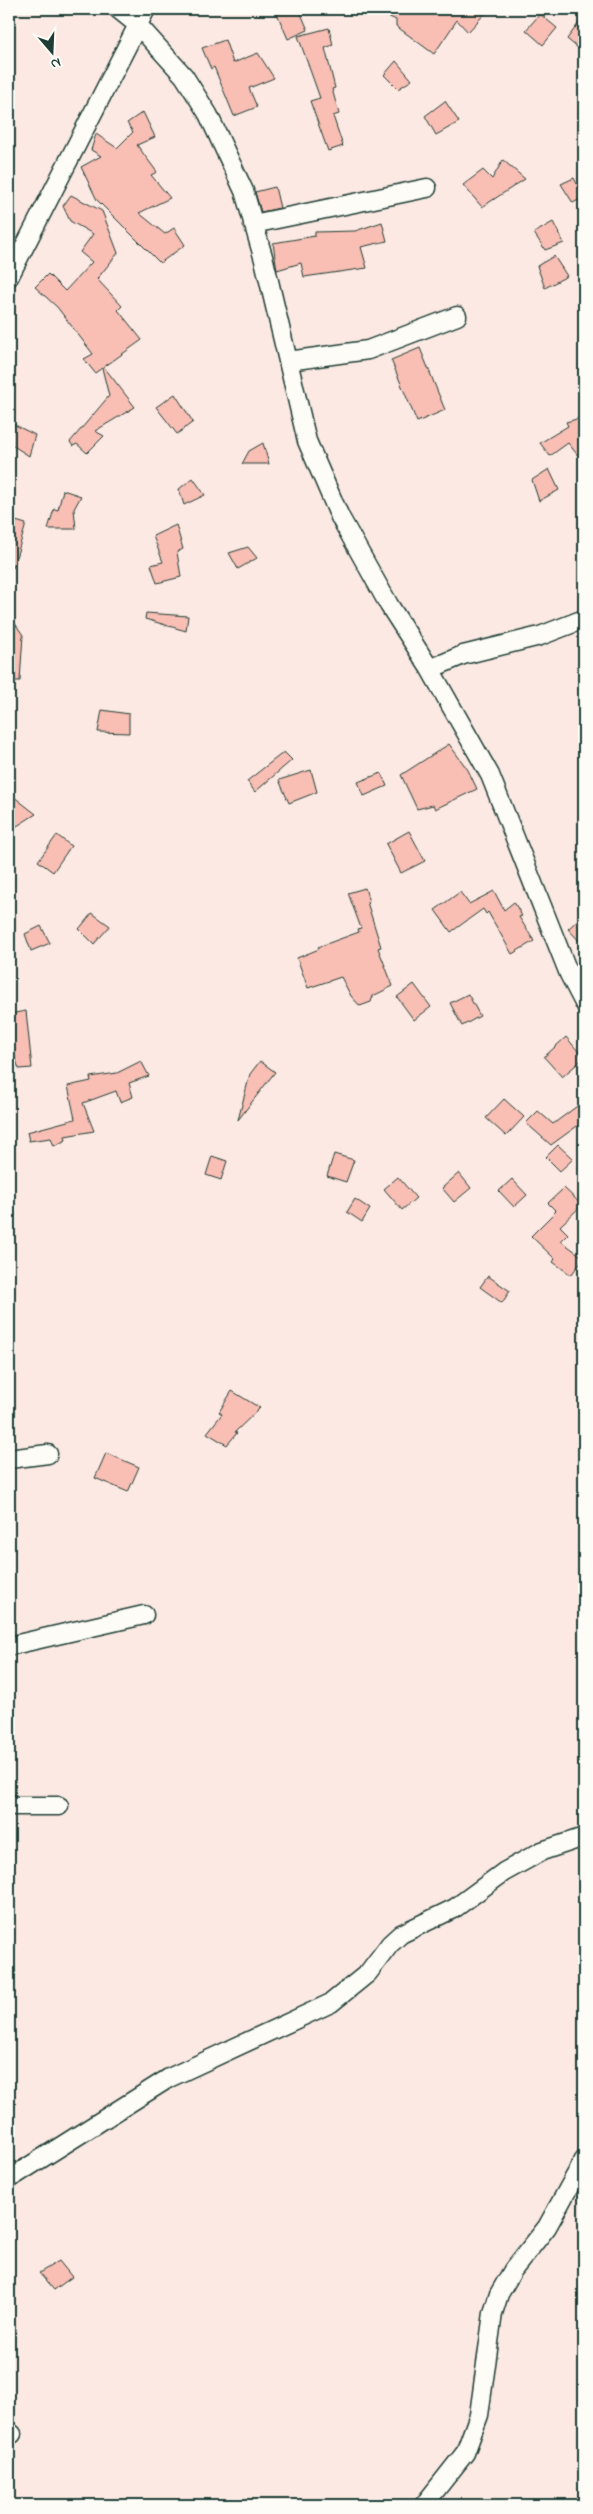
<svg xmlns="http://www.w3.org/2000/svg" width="593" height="2514" font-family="'Indie Flower',sans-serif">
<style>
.building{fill:#f9beb4;stroke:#1f3d34}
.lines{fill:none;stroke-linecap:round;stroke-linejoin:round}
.minor-casing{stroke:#1f3d34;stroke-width:21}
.minor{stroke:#fdfcf7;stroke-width:18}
</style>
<rect width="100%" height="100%" fill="#fce9e3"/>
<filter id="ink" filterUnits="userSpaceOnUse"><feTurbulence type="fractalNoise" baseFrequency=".02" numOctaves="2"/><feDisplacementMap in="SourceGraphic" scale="10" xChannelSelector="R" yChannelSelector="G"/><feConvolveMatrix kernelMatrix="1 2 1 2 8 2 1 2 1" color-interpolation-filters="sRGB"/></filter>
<g filter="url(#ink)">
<path class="building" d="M 275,9 L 299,9 L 308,30 L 288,39 Z
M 373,9 L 489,9 L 468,32 L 457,20 L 434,54 L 396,26 L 396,20 Z
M 540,14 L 557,28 L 543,45 L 526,30 Z
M 584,16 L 584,53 L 567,39 Z
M 329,28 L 333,45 L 325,48 L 335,88 L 332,89 L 339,114 L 333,116 L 343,146 L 328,151 L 310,101 L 320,98 L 298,36 Z
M 225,40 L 233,63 L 258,53 L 274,78 L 249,88 L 257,107 L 234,116 L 214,67 L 211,69 L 202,48 Z
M 396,61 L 412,80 L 398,89 L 384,75 Z
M 445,101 L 459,122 L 436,135 L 425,116 Z
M 143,112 L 155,137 L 137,145 L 157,172 L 151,175 L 170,198 L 139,213 L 165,234 L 174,228 L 185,245 L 160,263 L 97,200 L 81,167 L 101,156 L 91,150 L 96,134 L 117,148 L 133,132 L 127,123 Z
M 503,160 L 525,179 L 482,207 L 463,185 L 483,170 L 492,179 Z
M 574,178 L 584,197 L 573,203 L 561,184 Z
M 275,187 L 280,208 L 261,212 L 255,192 Z
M 71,195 L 102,211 L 118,253 L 97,279 L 122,306 L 118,310 L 142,340 L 104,367 L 135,407 L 95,431 L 104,436 L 87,453 L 77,444 L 73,446 L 70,442 L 109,396 L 102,368 L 95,373 L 84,359 L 93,354 L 57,307 L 35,287 L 48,274 L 65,291 L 92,262 L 80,252 L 93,234 L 70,221 L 63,206 Z
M 382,222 L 387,241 L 361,247 L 367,268 L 304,277 L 301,263 L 277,270 L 273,243 L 315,236 L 315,232 L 355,231 Z
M 553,222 L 564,243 L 545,250 L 534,233 Z
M 554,256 L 567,276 L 545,288 L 537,266 Z
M 420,348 L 445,410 L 417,422 L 391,360 Z
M 175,394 L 193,422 L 177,434 L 156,407 Z
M 584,417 L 584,463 L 568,443 L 550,456 L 540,443 L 568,426 L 566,422 Z
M 9,422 L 35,435 L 29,456 L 9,443 Z
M 263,443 L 269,464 L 242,464 L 249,451 Z
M 549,469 L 559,490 L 539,501 L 532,480 Z
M 193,478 L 205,495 L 184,505 L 179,489 Z
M 63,490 L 81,496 L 74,509 L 76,529 L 48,529 L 54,509 L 58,510 Z
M 9,519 L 26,524 L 13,568 L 9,568 Z
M 176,525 L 183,549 L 177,552 L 181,577 L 157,583 L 151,565 L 163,562 L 153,536 Z
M 248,547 L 257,558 L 238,569 L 229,553 Z
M 146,613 L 188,616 L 186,631 L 145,619 Z
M 9,615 L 23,635 L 20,681 L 9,681 Z
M 102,710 L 129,714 L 129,733 L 98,732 Z
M 449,744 L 468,770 L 477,789 L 435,809 L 433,805 L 417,809 L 401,775 Z
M 284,752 L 292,760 L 255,792 L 247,781 Z
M 311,770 L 317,792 L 289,803 L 279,780 Z
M 381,773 L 387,786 L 364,796 L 358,782 Z
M 9,793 L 36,814 L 17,826 L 9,821 Z
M 409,831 L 425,861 L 401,873 L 386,844 Z
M 57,835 L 71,846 L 53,872 L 38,861 Z
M 365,888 L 369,901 L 367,902 L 381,947 L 378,948 L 393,986 L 373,996 L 371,1002 L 360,1006 L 351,996 L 341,977 L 308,988 L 297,958 L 319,949 L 318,947 L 359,932 L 358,929 L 361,928 L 348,893 Z
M 494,891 L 504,910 L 514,902 L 522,916 L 519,917 L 534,941 L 512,954 L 488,912 L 486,914 L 483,909 L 451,932 L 435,910 L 460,892 L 469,904 Z
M 92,913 L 110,926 L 94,944 L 79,929 Z
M 584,914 L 584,946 L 568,929 Z
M 41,926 L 50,943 L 31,951 L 25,934 Z
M 414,984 L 431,1007 L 414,1020 L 397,997 Z
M 468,994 L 480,1016 L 462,1026 L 450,1003 Z
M 26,1011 L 32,1068 L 19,1069 L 9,1040 L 9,1014 Z
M 566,1037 L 584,1058 L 562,1077 L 544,1057 Z
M 141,1061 L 149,1076 L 129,1083 L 133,1097 L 120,1102 L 116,1091 L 83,1103 L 94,1131 L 65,1136 L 66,1140 L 54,1146 L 51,1138 L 29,1141 L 27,1132 L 75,1119 L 68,1086 L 91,1081 L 90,1077 L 117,1073 Z
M 260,1061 L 275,1072 L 238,1120 L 250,1074 Z
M 504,1099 L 524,1117 L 506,1136 L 486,1118 Z
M 584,1101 L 584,1121 L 551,1145 L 526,1123 L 538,1111 L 553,1124 Z
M 558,1145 L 573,1159 L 560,1171 L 546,1157 Z
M 334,1154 L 354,1160 L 346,1182 L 327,1176 Z
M 212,1156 L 227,1161 L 221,1180 L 206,1175 Z
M 459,1173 L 471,1188 L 454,1202 L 442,1188 Z
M 398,1177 L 416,1198 L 402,1210 L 384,1189 Z
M 512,1179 L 527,1195 L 514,1207 L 499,1191 Z
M 564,1188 L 582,1205 L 560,1226 L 568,1234 L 561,1241 L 584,1258 L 571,1275 L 553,1262 L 555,1259 L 531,1236 L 556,1211 L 548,1203 Z
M 355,1199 L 370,1209 L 362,1222 L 347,1212 Z
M 488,1276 L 510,1291 L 502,1303 L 480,1287 Z
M 232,1391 L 260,1408 L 235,1432 L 237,1433 L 227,1445 L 207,1433 L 222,1414 L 219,1412 Z
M 106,1453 L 139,1467 L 128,1492 L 95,1478 Z
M 59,2261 L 72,2277 L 54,2290 L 39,2273 Z"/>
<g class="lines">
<defs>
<path id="minor" d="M 118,9 L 138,25 L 184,76 L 208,114 L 244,191 L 264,260 L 307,441 L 340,517 L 389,605 L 430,669 L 490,775 L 569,974 L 584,1003
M 253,224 L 427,188
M 9,277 L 146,9
M 288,361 L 368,350 L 457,316
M 430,669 L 463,655 L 540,636 L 584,619
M 9,1459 L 48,1454
M 9,1646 L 144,1615
M 9,1803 L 15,1806 L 59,1806
M 9,2179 L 169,2078 L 331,2003 L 368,1973 L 390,1944 L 401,1934 L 455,1908 L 504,1872 L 542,1851 L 584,1837
M 9,2434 L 12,2434
M 424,2505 L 465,2453 L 479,2415 L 493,2313 L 499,2294 L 513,2270 L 547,2227 L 584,2160"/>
</defs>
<use href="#minor" class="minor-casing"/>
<use href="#minor" class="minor"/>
</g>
</g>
<rect width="593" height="2514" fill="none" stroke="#fdfcf7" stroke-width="30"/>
<rect x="15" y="15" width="563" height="2484" fill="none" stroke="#1f3d34" stroke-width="2" filter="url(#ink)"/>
<g transform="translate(52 52) rotate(161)" stroke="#fdfcf7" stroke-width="4" paint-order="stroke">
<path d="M0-4L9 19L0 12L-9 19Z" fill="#1f3d34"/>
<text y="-8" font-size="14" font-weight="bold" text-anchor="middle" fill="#1f3d34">N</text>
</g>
</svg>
